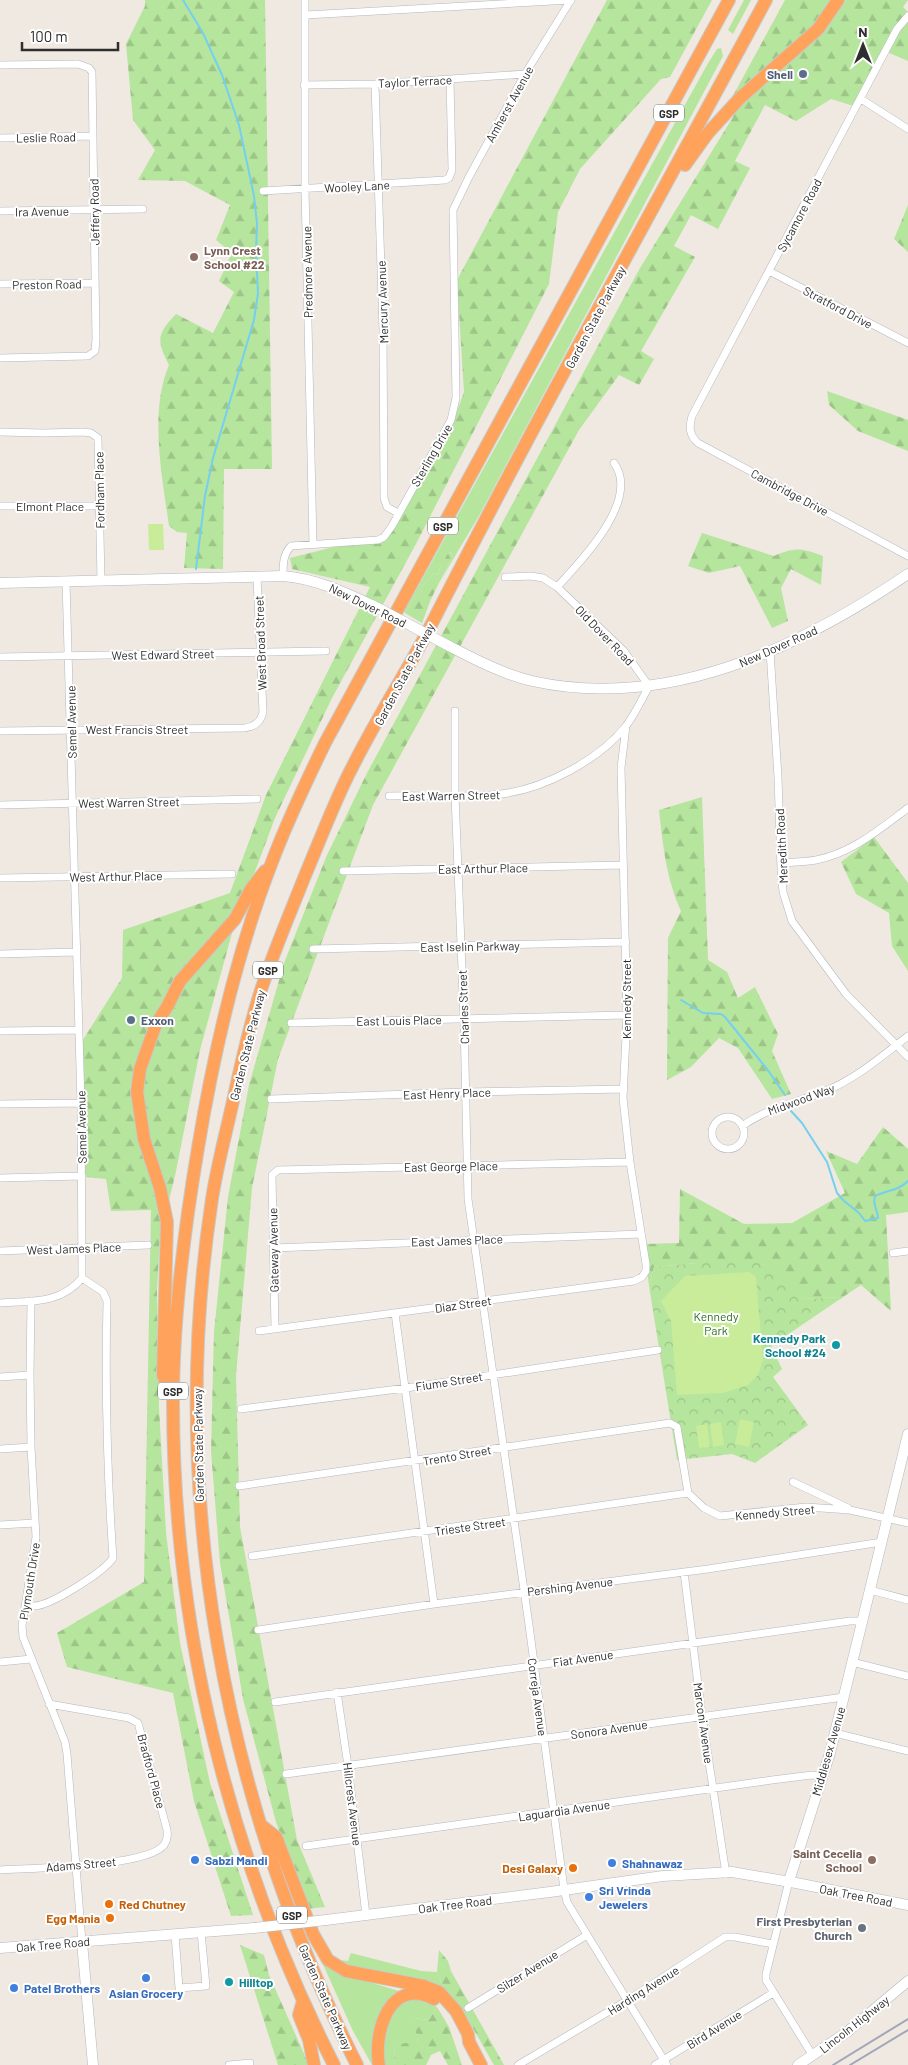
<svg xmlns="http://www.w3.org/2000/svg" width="908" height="2065" font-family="Barlow,sans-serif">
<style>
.grass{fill:#b6e59e}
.forest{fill:url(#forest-firs)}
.park{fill:url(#park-crowns)}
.pitch{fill:#c9ec9a}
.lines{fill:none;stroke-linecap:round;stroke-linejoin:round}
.stream{stroke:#75cff0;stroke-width:2}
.street-casing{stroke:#b4b7c1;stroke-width:8}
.secondary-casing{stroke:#b4b7c1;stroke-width:11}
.highway-casing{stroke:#c9c9c9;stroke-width:14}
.street{stroke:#fff;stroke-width:7}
.secondary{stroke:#fff;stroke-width:10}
.highway{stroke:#ffa35c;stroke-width:12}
.rail{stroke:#a3a6b8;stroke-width:2}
.secondary-bridge-casing{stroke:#b4b7c1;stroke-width:11;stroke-linecap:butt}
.secondary-bridge{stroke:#fff;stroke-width:10}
.service-dot{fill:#5c6f8a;stroke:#fff;stroke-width:2}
.education-dot{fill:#8d6e63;stroke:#fff;stroke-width:2}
.culture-dot{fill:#0f9aa8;stroke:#fff;stroke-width:2}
.shop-dot{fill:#3f7fe0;stroke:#fff;stroke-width:2}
.food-dot{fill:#e8710a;stroke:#fff;stroke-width:2}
.worship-dot{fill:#6b7280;stroke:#fff;stroke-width:2}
.labels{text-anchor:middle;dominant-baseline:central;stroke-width:4;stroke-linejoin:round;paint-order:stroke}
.shield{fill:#fff;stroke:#6d6d6d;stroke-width:1}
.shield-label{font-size:11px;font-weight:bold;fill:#2e2e2e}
.service-label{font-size:12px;font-weight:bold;fill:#4e5e75;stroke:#fff;text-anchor:end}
.street-label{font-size:12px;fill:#2e2e2e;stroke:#fff}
.education-label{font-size:12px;font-weight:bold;fill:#785e54;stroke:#fff;text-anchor:start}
.park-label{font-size:12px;fill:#2c6e1b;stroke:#fff}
.culture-label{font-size:12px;font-weight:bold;fill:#0d838f;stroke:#fff;text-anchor:end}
.shop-label{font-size:12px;font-weight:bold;fill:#366cbe;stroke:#fff;text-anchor:start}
.food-label{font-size:12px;font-weight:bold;fill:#c56008;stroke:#fff;text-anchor:end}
.worship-label{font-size:12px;font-weight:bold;fill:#5b616d;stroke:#fff;text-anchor:end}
</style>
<defs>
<pattern id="forest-firs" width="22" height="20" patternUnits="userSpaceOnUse" patternTransform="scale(1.25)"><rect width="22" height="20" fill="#b6e59e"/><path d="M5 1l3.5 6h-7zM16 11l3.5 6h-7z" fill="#9dc588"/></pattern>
<pattern id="park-crowns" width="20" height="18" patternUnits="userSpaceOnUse" patternTransform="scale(1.25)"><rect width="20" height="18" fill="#b6e59e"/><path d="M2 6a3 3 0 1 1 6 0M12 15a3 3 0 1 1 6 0" fill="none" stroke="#9dc588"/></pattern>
</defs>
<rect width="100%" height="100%" fill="#efe9e1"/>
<path class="grass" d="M 744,0 L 751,0 L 733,34 L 728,30 Z
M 721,48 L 723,56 L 480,514 L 439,583 L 453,555 L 450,552 L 441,565 L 438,575 L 434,573 L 423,585 L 405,613 L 404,612 L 707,65 L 717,49 Z
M 351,1953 L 421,1971 L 437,1972 L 445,1992 L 354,1968 L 337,1960 L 348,1961 Z
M 321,1960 L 349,1976 L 399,1991 L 394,1997 L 374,2065 L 372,2065 L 353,2031 Z
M 416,1999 L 437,2007 L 429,2020 L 414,2018 L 418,2043 L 395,2044 L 394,2065 L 384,2065 C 384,2037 381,2004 416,1999 Z"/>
<path class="forest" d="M 145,0 L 265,0 L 272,469 L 224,469 L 223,569 L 184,568 L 187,533 L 177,532 L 169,526 C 162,476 149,412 169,365 C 156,340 157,334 176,314 L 213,333 L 234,292 L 219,281 L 232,253 L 216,240 L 230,205 L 185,181 L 138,180 L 155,150 L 133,120 L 126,44 L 145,6 Z
M 607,0 L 712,0 L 670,77 L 661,79 L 580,169 L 558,212 L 549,284 L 417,542 L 332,698 L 275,818 L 232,933 L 200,1050 L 175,1176 L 160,1236 L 157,1291 L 159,1407 L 166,1533 L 180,1643 L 210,1783 L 253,1915 L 231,1916 L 194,1801 L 173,1693 L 67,1667 L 57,1633 L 144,1582 L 151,1210 L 111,1211 L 106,1179 L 85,1177 L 81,1043 L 122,978 L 123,930 L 230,893 L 266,795 L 370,587 L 292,569 L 290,558 L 385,534 L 449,434 L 464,392 L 457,280 Z
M 785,0 L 908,0 L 903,7 L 908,12 L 908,61 L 887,52 L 857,107 L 831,99 L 796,121 L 765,105 L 735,161 L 750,168 L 718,229 L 691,215 L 674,246 L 695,257 L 641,351 L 654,359 L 639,385 L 619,375 L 579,430 L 373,805 L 278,1059 L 252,1188 L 236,1376 L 240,1527 L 297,1840 L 325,1907 L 306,1909 L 276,1822 L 243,1699 L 220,1563 L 211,1451 L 214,1332 L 228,1197 L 249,1085 L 284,963 L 327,855 L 367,773 L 640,268 L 733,117 L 729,103 Z
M 908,205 L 908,252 L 894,239 Z
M 827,391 L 908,420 L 908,451 L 858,431 L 829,405 Z
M 702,533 L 774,556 C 796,547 801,548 823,556 L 821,585 L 791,569 L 781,588 L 788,621 L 772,628 L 740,566 L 709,573 L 688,566 Z
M 449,552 L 453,555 L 431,599 L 422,623 L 405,613 L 423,585 L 434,573 L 438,575 L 441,565 Z
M 702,797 L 708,960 L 727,972 L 738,998 L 755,987 L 778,1034 L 772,1051 L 791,1094 L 772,1099 L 738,1048 L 719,1038 L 691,1067 L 667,1080 L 668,938 L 681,911 C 666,878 663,846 659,810 Z
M 874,837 L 908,883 L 908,971 L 892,946 L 889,913 L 856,894 L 841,862 Z
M 883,1127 L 908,1149 L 908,1212 L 886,1215 L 891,1311 L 861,1285 L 843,1297 L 803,1299 L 763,1263 L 697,1263 L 654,1267 L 649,1286 L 644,1244 L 679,1243 L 680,1189 L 744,1224 L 792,1223 L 845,1193 L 826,1151 L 857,1164 Z
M 240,1945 L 264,1955 L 269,1975 L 309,2065 L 278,2065 Z
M 439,1950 L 448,1961 L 451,1971 L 504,2065 L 494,2065 L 466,2016 L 445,1992 L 437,1972 Z
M 437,2007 L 449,2027 L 462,2065 L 448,2065 L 440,2051 L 431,2055 L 426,2065 L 394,2065 L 395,2044 L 418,2042 L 413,2018 L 429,2020 Z"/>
<path class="park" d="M 697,1263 L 763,1263 L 779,1274 L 803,1299 L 843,1297 L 771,1346 L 782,1369 L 773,1377 L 808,1425 L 755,1463 L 732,1454 L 677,1460 L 649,1286 L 654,1267 Z"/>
<path class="pitch" d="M 148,524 L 163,524 L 164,550 L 149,550 Z
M 749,1272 L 756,1277 L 763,1360 L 758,1375 L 748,1385 L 723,1393 L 677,1395 L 671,1321 L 661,1301 L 685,1276 Z
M 740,1419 L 754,1422 L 749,1447 L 735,1444 Z
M 721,1422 L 724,1445 L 713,1447 L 710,1424 Z
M 707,1424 L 710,1447 L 699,1448 L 696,1426 Z"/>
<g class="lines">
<path class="stream" d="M 183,0 L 203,33 L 222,75 L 239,125 L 254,196 L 257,223 L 256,253 L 258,293 L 254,320 L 213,458 L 205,496 L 196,569
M 681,1000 L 703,1013 L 721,1014 L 725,1017 L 767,1069 L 785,1095
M 791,1111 L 802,1123 L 827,1162 L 837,1193 L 844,1201 L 859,1213 L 865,1221 L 878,1218 C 878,1210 872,1206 875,1196 C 887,1190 898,1191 908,1181"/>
<defs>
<path id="street" d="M 305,0 L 305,189 L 313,544
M 306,15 L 571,0
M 908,16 L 897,29 L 692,416 C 689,427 689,435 698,443 L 908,556
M 0,65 L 78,64 L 89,68 L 92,72 L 96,339 L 95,351 L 88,356 L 0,358
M 375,84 L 383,330 L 384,498 L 387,507 L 398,513
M 304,85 L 375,84 L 525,74
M 861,99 L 908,129
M 0,138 L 93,136
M 263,191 L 445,180 L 449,178 L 452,170 L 450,79
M 0,211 L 143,209
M 769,271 L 908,343
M 0,284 L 95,283
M 0,432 L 44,433 L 83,432 L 91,433 L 98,438 L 101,581
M 0,506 L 99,506
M 283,576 C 283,564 283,555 291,546 L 378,540 L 384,537 L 392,526 L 451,420 L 456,398 L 453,210 L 469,177 L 525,74 L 571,0
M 66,582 L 81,1103 L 82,1278
M 557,587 C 581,561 641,500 614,463
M 770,651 L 778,777 L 781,869 L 783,892 L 792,921 L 846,994 L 908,1057
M 0,657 L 326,651
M 455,711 L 455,795 L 464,1019 L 468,1199 L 529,1625 L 564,1889 L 567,1902 L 667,2065
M 0,731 L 244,728 C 255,727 261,722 263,712 L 257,577
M 389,796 C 426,795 465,798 501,794 C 544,789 599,760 626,726 C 635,714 642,699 649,686 L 624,651 L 557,587 L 543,578 L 531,576 L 505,577
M 0,805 L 257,799
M 781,863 C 793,862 805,862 816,860 C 852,853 880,829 908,808
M 343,871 L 623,865
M 0,878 L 232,874
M 313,949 L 626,942
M 0,954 L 76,952
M 291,1023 L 627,1015
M 0,1031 L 79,1030
M 271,1099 L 465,1092 L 624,1089
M 0,1104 L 81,1103
M712 1133a16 16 0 1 1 32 0a16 16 0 1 1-32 0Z
M 742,1126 C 771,1106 797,1103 828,1090 C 858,1077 882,1056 908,1036
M 0,1178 L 82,1176
M 273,1248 L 641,1234
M 0,1251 L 148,1245
M 893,1253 L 908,1251
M 31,1301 L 30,1375 L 31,1447 L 36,1537 L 22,1626 L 23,1637 L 65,1742 L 67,1754 L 82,1942
M 0,1303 C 31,1301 61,1304 82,1278
M 395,1313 L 434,1604
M 275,1329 L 272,1175 L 278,1170 L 630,1162
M 259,1331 L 634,1281 L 642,1277 L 646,1271 L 646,1264 L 630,1162 L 623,1098 L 627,1015 L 621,768 L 626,726
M 0,1377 L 30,1375
M 241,1409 L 406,1388 L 658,1350
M 0,1449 L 31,1447
M 793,1482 L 848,1508
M 239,1486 L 670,1423 L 677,1427 L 688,1493 L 704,1508 L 720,1516 L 806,1507 L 850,1510 L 908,1523
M 0,1525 L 35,1523
M 252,1556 L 688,1493
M 684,1572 L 702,1716 L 726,1874
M 870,1590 L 908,1600
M 27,1605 C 29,1605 32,1606 34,1606 C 50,1606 104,1572 113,1558 C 107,1472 105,1387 107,1301 L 103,1292 L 82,1278
M 258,1630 L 434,1604 L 708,1569 L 882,1542
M 0,1662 L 31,1659
M 852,1662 L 908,1676
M 337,1692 L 348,1766 L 366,1915
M 275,1702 L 850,1621 L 862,1621
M 835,1733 L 908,1751
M 286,1774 L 844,1697
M 306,1846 L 772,1780 L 812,1775 L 822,1776
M 0,1870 C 30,1868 147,1867 164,1845 C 168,1839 168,1832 166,1826 L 138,1723 L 129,1718 L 49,1704
M 789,1881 L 766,1974 L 766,1980 L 813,2056
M 175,1934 L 179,1988 L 206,1986 L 201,1932
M 468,2008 L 587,1935
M 229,2065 L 250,2063
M 518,2065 L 628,2000 L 725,1937 L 735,1937 L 773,1944
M 655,2065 L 773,1993"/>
<path id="secondary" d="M 0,583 L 283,576 C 318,579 346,593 378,608
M 449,646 C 476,660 503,674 532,681 C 667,711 799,648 908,574
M 789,1881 L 830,1753 L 908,1434
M 326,1920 L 550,1892 L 663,1876 L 732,1872 L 796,1883 L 908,1905
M 82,1942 L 93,2065
M 0,1948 L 254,1928
M 798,2065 L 847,2032 L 908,1981"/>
<path id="highway" d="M 685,165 L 708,133 L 740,98 L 818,29 L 838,0
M 170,1394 L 163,1375 L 167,1222 L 160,1188 L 144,1139 L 137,1092 L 140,1069 L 156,1024 L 167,1007 L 180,981 L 235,919 L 251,889 L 265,871
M 262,1826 L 276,1837 L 313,1934 L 328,1960 L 346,1971 L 424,1986 L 439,1992 L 456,2011 L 468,2034 L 469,2042 L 481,2065
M 303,2001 L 299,2015 L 309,2040 L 314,2065
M 334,2065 C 230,1861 173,1631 173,1402 C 173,1318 184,1231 198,1148 C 214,1051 236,954 272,862 C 287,822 306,782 325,743 L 729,0
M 357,2065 C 223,1799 167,1494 212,1199 C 217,1166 226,1133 233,1101 C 241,1064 249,1028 260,993 C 273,953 289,916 304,878 C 317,847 329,816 343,786 C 368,732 401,682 429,629 C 537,417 653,209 766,0
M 379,2065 C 373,2032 390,1976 434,1999"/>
</defs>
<use href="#street" class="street-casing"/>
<use href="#secondary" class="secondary-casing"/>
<use href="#highway" class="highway-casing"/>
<use href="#street" class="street"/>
<use href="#secondary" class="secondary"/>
<use href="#highway" class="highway"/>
<path class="rail" d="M 833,2065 L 908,2019
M 850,2065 L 908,2030"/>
<defs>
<path id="secondary-bridge" d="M 378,608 L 449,646
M 254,1928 L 326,1920"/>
</defs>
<use href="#secondary-bridge" class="secondary-bridge-casing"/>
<use href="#secondary-bridge" class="secondary-bridge"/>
</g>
<g class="service-dot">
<circle cx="803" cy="74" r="5"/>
<circle cx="131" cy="1020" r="5"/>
</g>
<g class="education-dot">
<circle cx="194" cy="257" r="5"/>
<circle cx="872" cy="1860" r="5"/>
</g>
<g class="culture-dot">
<circle cx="836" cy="1345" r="5"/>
<circle cx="229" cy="1982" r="5"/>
</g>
<g class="shop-dot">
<circle cx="195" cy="1860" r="5"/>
<circle cx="612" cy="1863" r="5"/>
<circle cx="589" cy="1897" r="5"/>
<circle cx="146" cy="1978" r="5"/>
<circle cx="14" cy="1988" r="5"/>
</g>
<g class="food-dot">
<circle cx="573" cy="1868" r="5"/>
<circle cx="109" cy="1904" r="5"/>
<circle cx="110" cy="1918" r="5"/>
</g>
<circle class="worship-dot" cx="862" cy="1928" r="5"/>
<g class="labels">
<g class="shield">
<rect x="654" y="104.5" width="30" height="17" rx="4"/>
<rect x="428" y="517.5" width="30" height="17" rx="4"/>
<rect x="253" y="961.5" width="30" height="17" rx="4"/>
<rect x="158" y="1382.5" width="30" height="17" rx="4"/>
<rect x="277" y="1906.5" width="30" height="17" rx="4"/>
</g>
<g class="shield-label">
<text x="669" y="113">GSP</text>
<text x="443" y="526">GSP</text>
<text x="268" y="970">GSP</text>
<text x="173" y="1391">GSP</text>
<text x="292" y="1915">GSP</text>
</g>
<g class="service-label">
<text x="793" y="74">Shell</text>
<text x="141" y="1020" text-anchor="start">Exxon</text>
</g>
<g class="street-label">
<text transform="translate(415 81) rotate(-3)">Taylor Terrace</text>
<text transform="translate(509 104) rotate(-61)">Amherst Avenue</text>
<text transform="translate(46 137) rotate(-1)">Leslie Road</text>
<text transform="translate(357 186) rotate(-3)">Wooley Lane</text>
<text transform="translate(42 211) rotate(-1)">Ira Avenue</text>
<text transform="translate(94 212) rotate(-91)">Jeffery Road</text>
<text transform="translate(799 215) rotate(-62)">Sycamore Road</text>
<text transform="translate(307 272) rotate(-91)">Predmore Avenue</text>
<text transform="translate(47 284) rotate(-1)">Preston Road</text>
<text transform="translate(382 302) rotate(-92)">Mercury Avenue</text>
<text transform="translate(838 307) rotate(28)">Stratford Drive</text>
<text transform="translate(595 317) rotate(-62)">Garden State Parkway</text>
<text transform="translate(431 455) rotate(-60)">Sterling Drive</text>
<text transform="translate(99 490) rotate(-91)">Fordham Place</text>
<text transform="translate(790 492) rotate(28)">Cambridge Drive</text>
<text x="50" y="506">Elmont Place</text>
<text transform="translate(368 605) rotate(26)">New Dover Road</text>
<text transform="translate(605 635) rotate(46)">Old Dover Road</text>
<text transform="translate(260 643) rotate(-92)">West Broad Street</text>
<text transform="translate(778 646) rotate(-24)">New Dover Road</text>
<text transform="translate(163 654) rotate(-1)">West Edward Street</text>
<text transform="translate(404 674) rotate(-62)">Garden State Parkway</text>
<text transform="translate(71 722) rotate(-91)">Semel Avenue</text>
<text x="137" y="729">West Francis Street</text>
<text transform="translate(451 795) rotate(-1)">East Warren Street</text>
<text transform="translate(129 802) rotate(-1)">West Warren Street</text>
<text transform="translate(781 846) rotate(-93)">Meredith Road</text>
<text transform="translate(483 868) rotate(-1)">East Arthur Place</text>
<text transform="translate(116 876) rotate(-1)">West Arthur Place</text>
<text transform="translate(470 946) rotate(-1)">East Iselin Parkway</text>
<text transform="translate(626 999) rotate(-90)">Kennedy Street</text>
<text transform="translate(463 1007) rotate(-92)">Charles Street</text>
<text transform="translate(399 1020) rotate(-1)">East Louis Place</text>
<text transform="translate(247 1045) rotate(-76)">Garden State Parkway</text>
<text transform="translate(447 1093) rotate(-2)">East Henry Place</text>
<text transform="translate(801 1099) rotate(-20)">Midwood Way</text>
<text transform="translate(81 1127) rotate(-91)">Semel Avenue</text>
<text transform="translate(451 1166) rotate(-1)">East George Place</text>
<text transform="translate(457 1240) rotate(-2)">East James Place</text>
<text transform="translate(74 1248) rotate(-2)">West James Place</text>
<text transform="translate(273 1250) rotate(-91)">Gateway Avenue</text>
<text transform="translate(463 1304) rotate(-8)">Diaz Street</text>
<text transform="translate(449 1381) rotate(-9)">Fiume Street</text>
<text transform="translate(198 1445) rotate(-91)">Garden State Parkway</text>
<text transform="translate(457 1455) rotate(-10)">Trento Street</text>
<text transform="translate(775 1512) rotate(-5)">Kennedy Street</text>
<text transform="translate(470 1526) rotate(-8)">Trieste Street</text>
<text transform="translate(29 1581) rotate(-81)">Plymouth Drive</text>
<text transform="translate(570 1586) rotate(-7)">Pershing Avenue</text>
<text transform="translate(583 1658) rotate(-8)">Fiat Avenue</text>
<text transform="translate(538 1697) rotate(82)">Correja Avenue</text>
<text transform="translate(704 1723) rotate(82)">Marconi Avenue</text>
<text transform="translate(609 1729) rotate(-8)">Sonora Avenue</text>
<text transform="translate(828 1751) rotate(-74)">Middlesex Avenue</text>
<text transform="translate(152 1771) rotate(75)">Bradford Place</text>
<text transform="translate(353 1804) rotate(83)">Hillcrest Avenue</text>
<text transform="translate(564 1810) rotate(-8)">Laguardia Avenue</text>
<text transform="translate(81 1864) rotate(-5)">Adams Street</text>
<text transform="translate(856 1895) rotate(11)">Oak Tree Road</text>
<text transform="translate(455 1904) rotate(-7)">Oak Tree Road</text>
<text transform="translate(53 1944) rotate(-5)">Oak Tree Road</text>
<text transform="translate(527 1971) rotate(-32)">Silzer Avenue</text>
<text transform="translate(643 1990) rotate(-32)">Harding Avenue</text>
<text transform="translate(326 1997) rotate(66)">Garden State Parkway</text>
<text transform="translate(854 2024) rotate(-38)">Lincoln Highway</text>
<text transform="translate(714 2029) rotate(-32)">Bird Avenue</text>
</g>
<g class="education-label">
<text x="204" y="250">Lynn Crest<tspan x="204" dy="14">School #22</tspan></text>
<text x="862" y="1853" text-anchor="end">Saint Cecelia<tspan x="862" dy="14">School</tspan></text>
</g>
<g class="park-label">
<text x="716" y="1316">Kennedy<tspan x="716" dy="14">Park</tspan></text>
</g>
<g class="culture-label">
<text x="826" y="1338">Kennedy Park<tspan x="826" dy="14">School #24</tspan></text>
<text x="239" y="1982" text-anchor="start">Hilltop</text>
</g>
<g class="shop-label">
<text x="205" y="1860">Sabzi Mandi</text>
<text x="622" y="1863">Shahnawaz</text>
<text x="599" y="1890">Sri Vrinda<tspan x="599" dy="14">Jewelers</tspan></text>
<text x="24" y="1988">Patel Brothers</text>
<text x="146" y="1993" text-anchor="middle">Asian Grocery</text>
</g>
<g class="food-label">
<text x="563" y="1868">Desi Galaxy</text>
<text x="119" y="1904" text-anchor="start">Red Chutney</text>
<text x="100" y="1918">Egg Mania</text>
</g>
<g class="worship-label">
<text x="852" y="1921">First Presbyterian<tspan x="852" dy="14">Church</tspan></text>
</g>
</g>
<g transform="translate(863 45)" stroke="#ffffff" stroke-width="4" paint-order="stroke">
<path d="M0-4L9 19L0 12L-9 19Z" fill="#2e2e2e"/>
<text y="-8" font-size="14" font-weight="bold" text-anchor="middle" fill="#2e2e2e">N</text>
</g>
<path d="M22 42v8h96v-8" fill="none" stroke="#2e2e2e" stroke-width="2.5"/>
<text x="30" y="42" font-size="15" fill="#2e2e2e" stroke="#ffffff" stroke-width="4" paint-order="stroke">100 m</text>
</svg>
